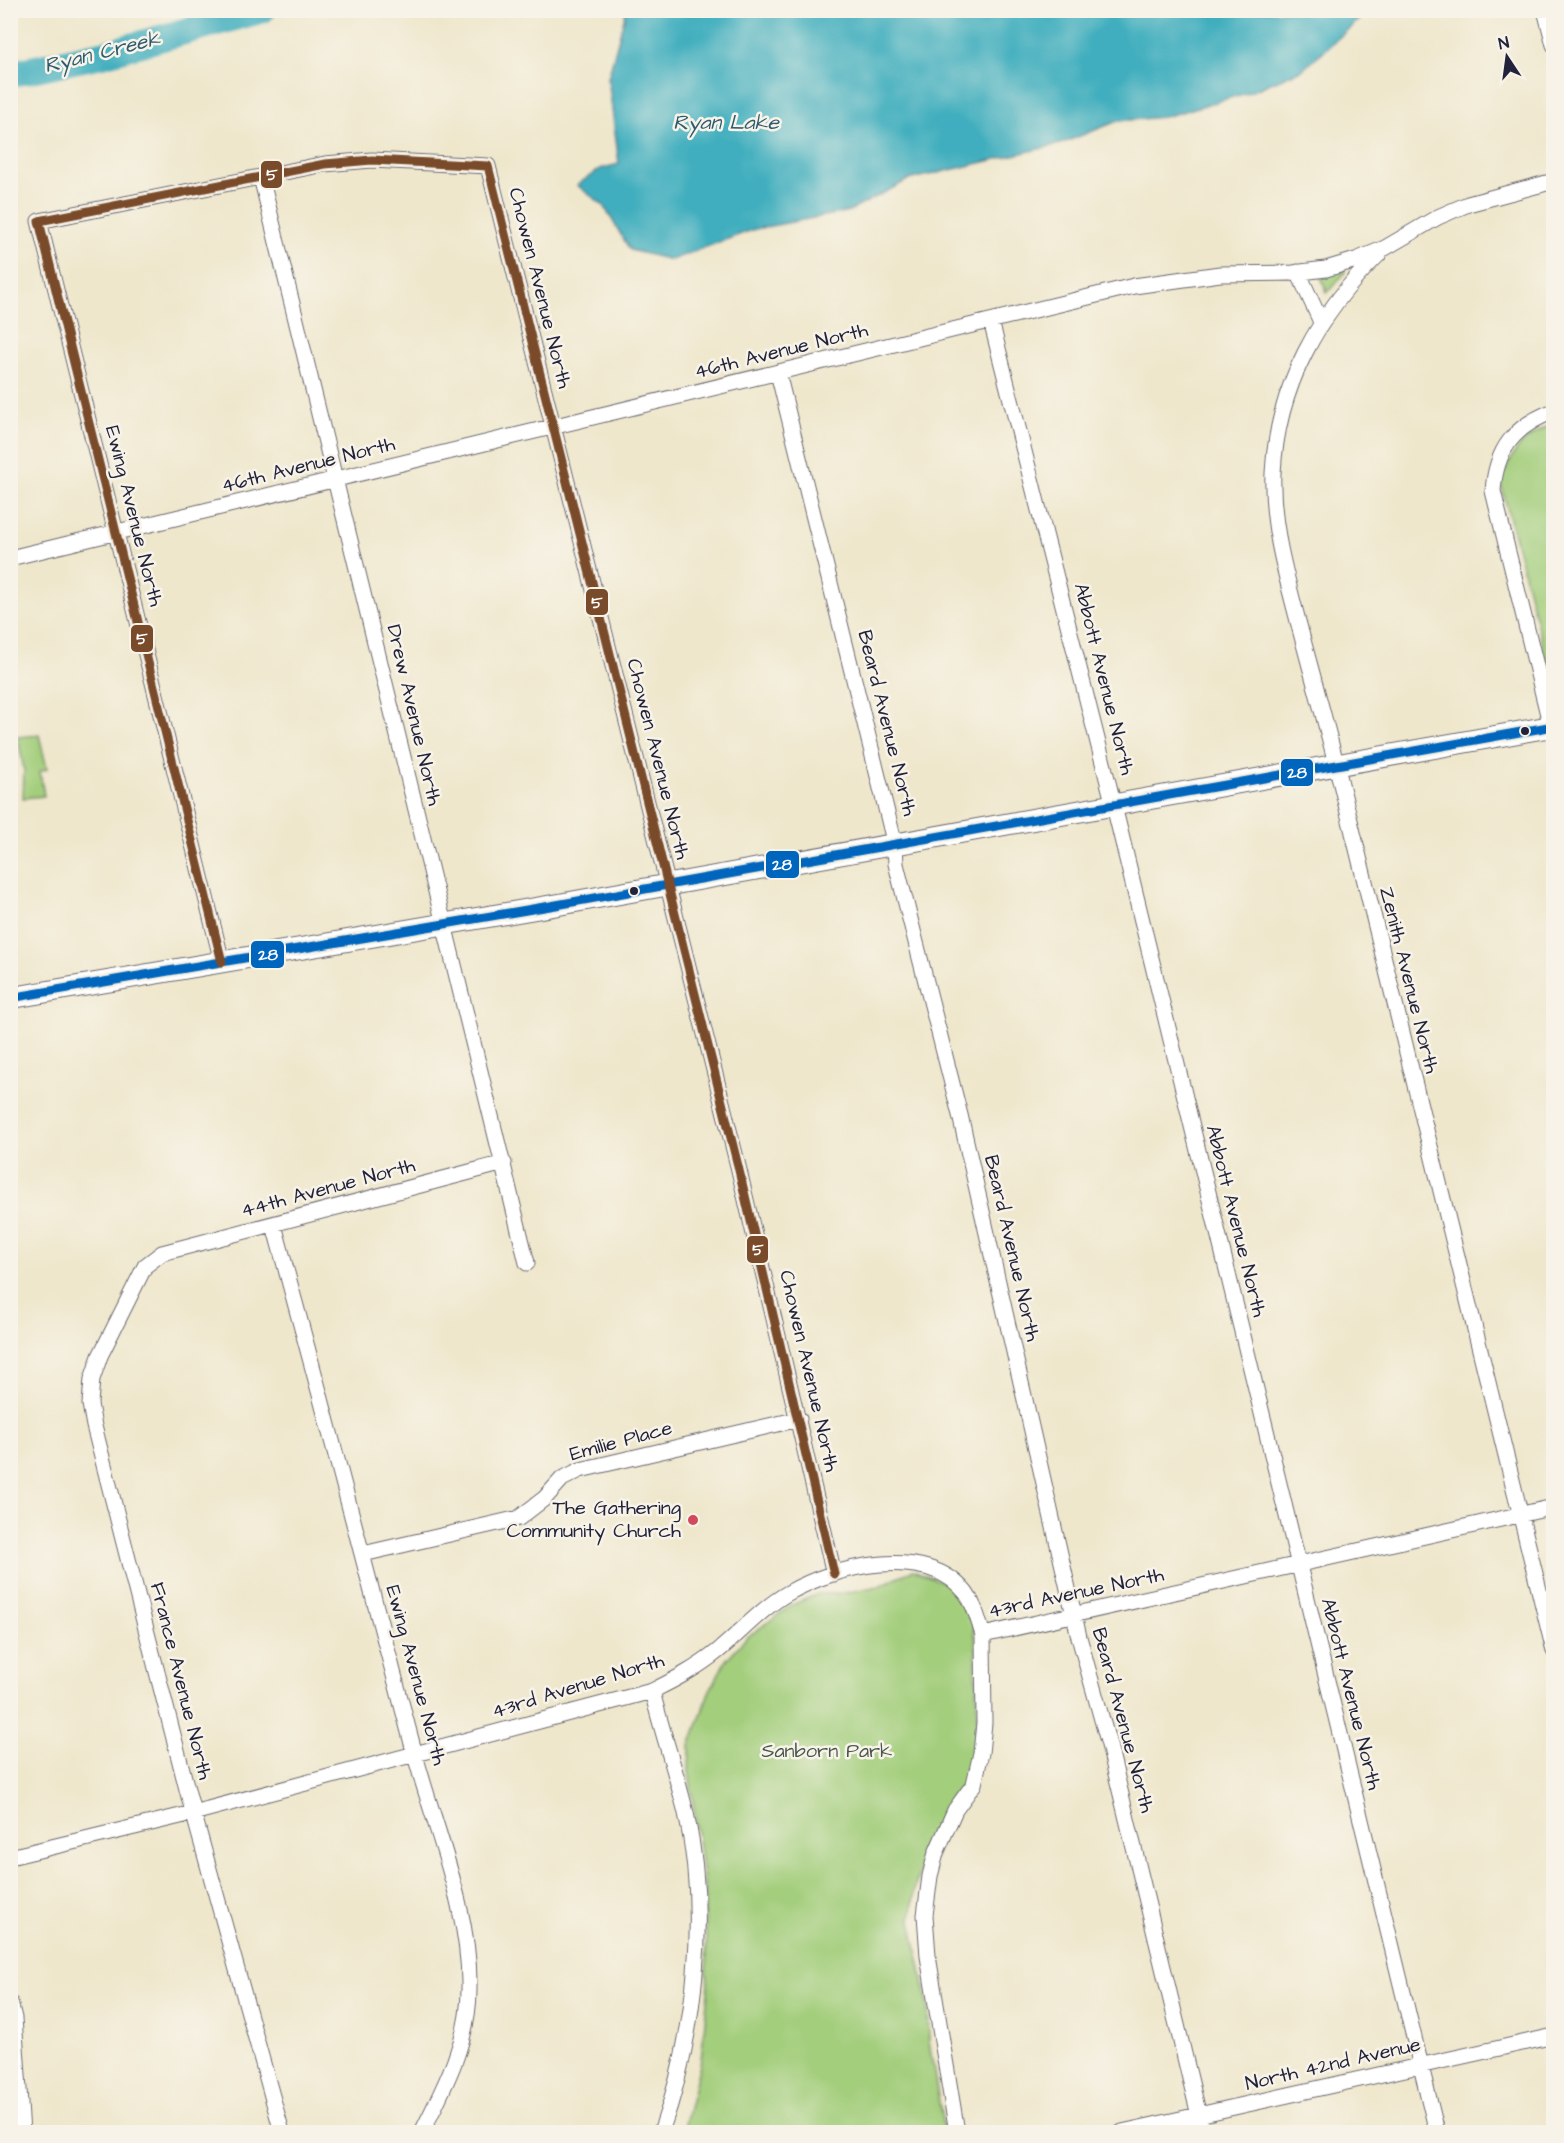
<svg xmlns="http://www.w3.org/2000/svg" width="1564" height="2143" font-family="'Architects Daughter',sans-serif">
<style>
.green{fill:#a3ce7b;stroke:#62785b;stroke-width:1.5}
.water{fill:#41aebe;stroke:#32687c;stroke-width:1.5}
.lines{fill:none;stroke-linecap:round;stroke-linejoin:round}
.river{stroke:#41aebe;stroke-width:27}
.street-casing{stroke:#6a676e;stroke-width:17}
.secondary-casing{stroke:#6a676e;stroke-width:23}
.street{stroke:#fff;stroke-width:15}
.secondary{stroke:#fff;stroke-width:21}
.bus-1-casing{stroke:#f7f3e8;stroke-width:14}
.bus-2-casing{stroke:#f7f3e8;stroke-width:14}
.bus-1{stroke:#0065bd;stroke-width:9}
.bus-2{stroke:#7a4b2a;stroke-width:9}
.bus-dot{fill:#22223b;stroke:#f7f3e8;stroke-width:2}
.poi-dot{fill:#d1495b;stroke:#f7f3e8;stroke-width:2}
.labels{text-anchor:middle;dominant-baseline:central;stroke-width:5;stroke-linejoin:round;paint-order:stroke}
.street-label{font-size:20px;fill:#22223b;stroke:#f7f3e8}
.poi-label{font-size:20px;fill:#22223b;stroke:#f7f3e8;text-anchor:end}
.park-label{font-size:20px;fill:#49564e;stroke:#f7f3e8}
.water-label{font-size:21px;font-style:italic;fill:#2e5a6f;stroke:#f7f3e8}
.line-badge{stroke:#f7f3e8;stroke-width:2}
.badge-label{font-size:16px;text-anchor:middle;font-weight:bold;fill:#fff}
</style>
<rect width="100%" height="100%" fill="#f7f3e8"/>
<filter id="ink" filterUnits="userSpaceOnUse"><feTurbulence type="fractalNoise" baseFrequency=".0167" numOctaves="2"/><feDisplacementMap in="SourceGraphic" scale="12" xChannelSelector="R" yChannelSelector="G"/><feConvolveMatrix kernelMatrix="1 2 1 2 8 2 1 2 1" color-interpolation-filters="sRGB"/></filter>
<filter id="wash" filterUnits="userSpaceOnUse"><feTurbulence type="fractalNoise" baseFrequency=".008" numOctaves="4" result="noise"/><feDisplacementMap in="SourceGraphic" scale="24" xChannelSelector="R" yChannelSelector="G"/><feGaussianBlur stdDeviation="1.35" result="paint"/><feColorMatrix in="noise" values="0 0 0 0 0 0 0 0 0 0 0 0 0 0 0 0 0 1.4 0 .05"/><feComposite in="paint" operator="in"/></filter>
<g filter="url(#wash)">
<rect width="100%" height="100%" fill="#efe7cc"/>
<path class="green" d="M 1343,269 L 1345,273 L 1327,293 L 1321,277 Z
M 1553,424 L 1553,687 L 1501,484 C 1512,450 1521,439 1553,424 Z
M 39,735 L 47,769 L 40,771 L 44,796 L 23,798 L 24,770 L 18,737 Z
M 913,1570 L 959,1588 L 973,1623 L 976,1644 L 977,1732 L 969,1779 L 952,1796 L 929,1842 L 915,1886 L 911,1920 L 928,2005 L 929,2042 L 944,2132 L 683,2132 L 701,2060 L 708,1992 L 704,1884 L 689,1771 L 690,1746 L 709,1692 L 726,1660 L 746,1638 L 792,1605 L 818,1594 L 839,1594 L 879,1586 Z"/>
<path class="water" d="M 626,11 L 626,10 L 1369,11 L 1303,69 L 1250,92 L 1164,117 L 1118,121 L 1060,144 L 908,180 L 850,211 L 755,229 L 671,260 L 630,250 L 604,206 L 577,185 L 600,169 L 619,164 L 608,78 Z"/>
<g class="lines">
<path class="river" d="M 10,74 L 104,54 L 262,10"/>
</g>
</g>
<g filter="url(#ink)">
<g class="lines">
<defs>
<path id="street" d="M 1545,10 L 1554,45
M 261,177 L 527,1263
M 1379,254 C 1318,313 1277,387 1273,473 C 1271,525 1286,575 1299,625 C 1313,679 1329,733 1342,788 C 1410,1076 1483,1363 1554,1651
M 1298,272 L 1321,322
M 991,321 L 1114,806 L 1437,2132
M 778,373 L 895,845 L 896,864 L 960,1115 L 1079,1637 L 1109,1745 L 1203,2132
M 10,558 L 1134,286 L 1220,274 L 1293,273 L 1326,269 L 1356,260 L 1385,248 L 1438,217 L 1468,204 L 1554,181
M 1553,735 L 1493,491 C 1496,449 1514,426 1554,411
M 222,962 L 39,221 L 325,164 L 372,160 L 488,166 L 738,1166 L 834,1574
M 274,1225 C 322,1400 368,1576 414,1751 C 434,1827 471,1911 469,1990 C 469,2041 444,2088 422,2132
M 363,1554 L 519,1518 L 545,1498 L 562,1479 L 580,1470 L 799,1419
M 652,1691 C 662,1732 676,1772 686,1813 C 709,1913 695,2037 661,2132
M 10,1857 L 193,1813 L 652,1691 C 676,1679 697,1668 718,1651 C 741,1632 762,1608 788,1593 C 835,1566 927,1543 966,1593 C 975,1605 978,1620 983,1635 L 1554,1507
M 10,2002 L 14,2018 L 22,2132
M 282,2132 L 189,1797 L 94,1426 L 90,1404 L 92,1379 L 100,1356 L 145,1266 L 162,1253 L 504,1163
M 957,2132 L 928,1956 L 925,1915 L 930,1876 L 936,1853 L 955,1810 L 974,1784 L 981,1753 L 984,1723 L 983,1635
M 1122,2132 L 1554,2036"/>
<path id="secondary" d="M 10,998 L 556,905 L 1554,726"/>
</defs>
<use href="#street" class="street-casing"/>
<use href="#secondary" class="secondary-casing"/>
<use href="#street" class="street"/>
<use href="#secondary" class="secondary"/>
<defs>
<path id="bus-1" d="M 10,998 L 556,905 L 1554,726"/>
<path id="bus-2" d="M 222,962 L 39,221 L 325,164 L 372,160 L 488,166 L 738,1166 L 834,1574"/>
</defs>
<use href="#bus-1" class="bus-1-casing"/>
<use href="#bus-2" class="bus-2-casing"/>
<use href="#bus-1" class="bus-1"/>
<use href="#bus-2" class="bus-2"/>
</g>
</g>
<g class="bus-dot">
<circle cx="1525" cy="731" r="5"/>
<circle cx="634" cy="891" r="5"/>
</g>
<circle class="poi-dot" cx="693" cy="1520" r="6"/>
<g class="labels">
<g class="street-label">
<text transform="translate(540 288) rotate(76)">Chowen Avenue North</text>
<text transform="translate(781 351) rotate(-14)">46th Avenue North</text>
<text transform="translate(308 465) rotate(-14)">46th Avenue North</text>
<text transform="translate(134 516) rotate(76)">Ewing Avenue North</text>
<text transform="translate(1104 679) rotate(76)">Abbott Avenue North</text>
<text transform="translate(414 715) rotate(77)">Drew Avenue North</text>
<text transform="translate(887 723) rotate(76)">Beard Avenue North</text>
<text transform="translate(658 759) rotate(76)">Chowen Avenue North</text>
<text transform="translate(1409 980) rotate(76)">Zenith Avenue North</text>
<text transform="translate(328 1188) rotate(-15)">44th Avenue North</text>
<text transform="translate(1236 1221) rotate(76)">Abbott Avenue North</text>
<text transform="translate(1012 1248) rotate(77)">Beard Avenue North</text>
<text transform="translate(809 1371) rotate(77)">Chowen Avenue North</text>
<text transform="translate(621 1441) rotate(-15)">Emilie Place</text>
<text transform="translate(1076 1593) rotate(-12)">43rd Avenue North</text>
<text transform="translate(416 1675) rotate(75)">Ewing Avenue North</text>
<text transform="translate(181 1681) rotate(76)">France Avenue North</text>
<text transform="translate(578 1686) rotate(-17)">43rd Avenue North</text>
<text transform="translate(1351 1694) rotate(76)">Abbott Avenue North</text>
<text transform="translate(1123 1720) rotate(75)">Beard Avenue North</text>
<text transform="translate(1333 2064) rotate(-13)">North 42nd Avenue</text>
</g>
<g class="poi-label">
<text x="681" y="1508">The Gathering<tspan x="681" dy="23">Community Church</tspan></text>
</g>
<g class="park-label">
<text x="827" y="1751">Sanborn Park</text>
</g>
<g class="water-label">
<text transform="translate(102 52) rotate(-14)">Ryan Creek</text>
<text x="726" y="122">Ryan Lake</text>
</g>
</g>
<g class="line-badge">
<rect x="260" y="160" width="23" height="29" rx="6" fill="#7a4b2a"/>
<rect x="585" y="588" width="24" height="28" rx="6" fill="#7a4b2a"/>
<rect x="130" y="624" width="24" height="29" rx="6" fill="#7a4b2a"/>
<rect x="1280" y="758" width="34" height="29" rx="6" fill="#0065bd"/>
<rect x="765" y="850" width="35" height="29" rx="6" fill="#0065bd"/>
<rect x="250" y="940" width="35" height="29" rx="6" fill="#0065bd"/>
<rect x="746" y="1235" width="23" height="29" rx="6" fill="#7a4b2a"/>
</g>
<g class="badge-label">
<text x="272" y="180">5</text>
<text x="597" y="608">5</text>
<text x="142" y="644">5</text>
<text x="1297" y="778">28</text>
<text x="782" y="870">28</text>
<text x="268" y="960">28</text>
<text x="758" y="1255">5</text>
</g>
<rect width="1564" height="2143" fill="none" stroke="#f7f3e8" stroke-width="36"/>
<g transform="translate(1507 57) rotate(347)" stroke="#f7f3e8" stroke-width="4.5" paint-order="stroke">
<path d="M0-4.5L10 22L0 15L-10 22Z" fill="#22223b"/>
<text y="-9" font-size="16" font-weight="bold" text-anchor="middle" fill="#22223b">N</text>
</g>
</svg>
